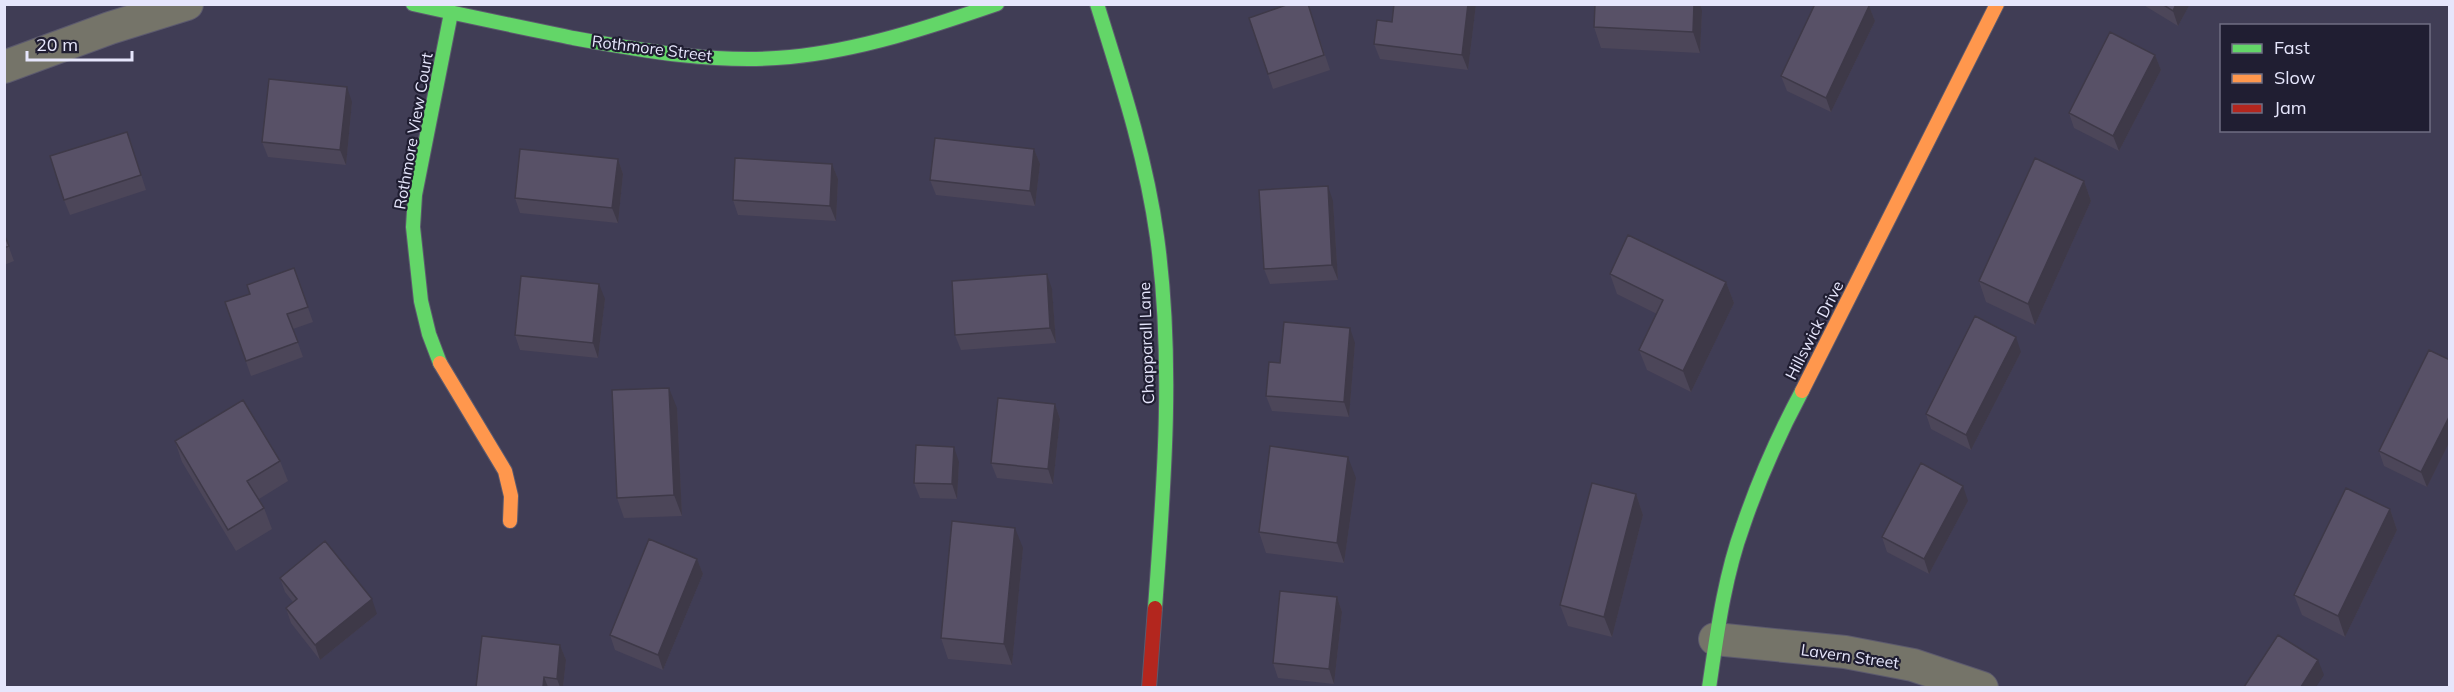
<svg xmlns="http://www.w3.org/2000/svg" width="2454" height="692" font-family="Mulish,sans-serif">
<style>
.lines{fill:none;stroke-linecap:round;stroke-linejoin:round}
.street-casing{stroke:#5c5a6e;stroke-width:34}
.fast-casing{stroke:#5c5a6e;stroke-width:16}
.slow-casing{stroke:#5c5a6e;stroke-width:16}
.jam-casing{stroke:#5c5a6e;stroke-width:16}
.street{stroke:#757469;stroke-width:32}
.fast{stroke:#63d668;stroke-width:14}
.slow{stroke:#ff974d;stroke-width:14}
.jam{stroke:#b3261e;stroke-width:14}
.wall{fill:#4c4659}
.shaded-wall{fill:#3e3948}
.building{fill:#585167;stroke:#3e3948;stroke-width:1.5}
.labels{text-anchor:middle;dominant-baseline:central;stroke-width:4.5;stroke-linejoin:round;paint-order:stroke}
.street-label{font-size:16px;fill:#e6e6fc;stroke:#201e32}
</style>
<rect width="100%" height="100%" fill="#403d55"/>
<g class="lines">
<defs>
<path id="street" d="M 4,67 L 110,28 L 187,4
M 1715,639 L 1845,652 L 1913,665 L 1982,688"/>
<path id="fast" d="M 413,4 C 466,16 520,27 573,38 C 644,51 718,64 790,57 C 861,50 930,27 997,4
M 1097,4 C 1121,81 1146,157 1157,237 C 1174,360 1164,485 1155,608
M 440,363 L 429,334 L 421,301 L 413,227 L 415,195 L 451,13
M 1709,688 C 1717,634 1724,578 1743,526 C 1759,479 1779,434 1802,391"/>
<path id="slow" d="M 440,363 L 505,471 L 511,496 L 510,521
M 1802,391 L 1997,4"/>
<path id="jam" d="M 1149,688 L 1155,608"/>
</defs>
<use href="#street" class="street-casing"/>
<use href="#fast" class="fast-casing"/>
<use href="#slow" class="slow-casing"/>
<use href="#jam" class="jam-casing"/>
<use href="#street" class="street"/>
<use href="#fast" class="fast"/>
<use href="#slow" class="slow"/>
<use href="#jam" class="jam"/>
</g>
<path class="wall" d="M 1308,4 L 1330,70 L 1273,89 L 1268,74 Z
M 1394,4 L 1476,4 L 1468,70 L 1380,59 L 1374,44 L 1392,22 Z
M 2142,4 L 2190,4 L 2178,26 Z
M 1869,6 L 1875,21 L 1831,112 L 1787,91 L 1781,76 Z
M 1702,11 L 1700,53 L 1601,48 L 1594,27 Z
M 2155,55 L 2161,70 L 2119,151 L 2074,128 L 2069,113 Z
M 352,102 L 346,165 L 268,157 L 262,142 Z
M 132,146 L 146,190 L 70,215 L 64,200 Z
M 1034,149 L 1040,164 L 1035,206 L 936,195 L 930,180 Z
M 618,159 L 623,174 L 618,223 L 520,213 L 515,198 Z
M 832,164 L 838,179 L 836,221 L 738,215 L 733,200 Z
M 2084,181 L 2091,201 L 2035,325 L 1986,302 L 1979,281 Z
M 1333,201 L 1338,280 L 1270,284 L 1264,269 Z
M 4,234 L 14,261 L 4,265 Z
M 294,268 L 313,322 L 293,329 L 303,357 L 251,376 L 225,302 L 250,294 Z
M 1610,274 L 1726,282 L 1734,303 L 1691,392 L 1647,370 L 1639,350 L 1657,314 L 1617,294 Z
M 1052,289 L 1056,343 L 961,350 L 955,335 Z
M 605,299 L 598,358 L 520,350 L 515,335 Z
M 1355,343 L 1349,417 L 1272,411 L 1266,396 L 1280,363 Z
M 2021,352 L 1971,450 L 1931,429 L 1926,414 Z
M 2450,360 L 2450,441 L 2427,487 L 2384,466 L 2379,451 Z
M 1055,404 L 1060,419 L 1053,484 L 997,478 L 991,463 Z
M 677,408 L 682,516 L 624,518 L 617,498 Z
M 175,441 L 280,461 L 288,481 L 259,499 L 264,508 L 272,529 L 236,551 L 182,462 Z
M 959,462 L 957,499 L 920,498 L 914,483 Z
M 1356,478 L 1344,563 L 1266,553 L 1259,532 Z
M 1636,494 L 1643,515 L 1612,637 L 1568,626 L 1560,605 Z
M 1968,501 L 1929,574 L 1887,552 L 1882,537 Z
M 2390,509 L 2397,530 L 2345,637 L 2302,615 L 2294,595 Z
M 1023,548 L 1012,665 L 948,659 L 941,638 Z
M 697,559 L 703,574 L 663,670 L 615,650 L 610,635 Z
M 280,578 L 377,614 L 320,660 L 291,623 L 286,608 L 293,602 L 285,592 Z
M 1337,597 L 1342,612 L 1334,684 L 1278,678 L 1273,663 Z
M 560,645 L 566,660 L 563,687 L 476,687 Z"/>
<path class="shaded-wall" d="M 1468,4 L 1476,4 L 1468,70 L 1462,55 Z
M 1694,4 L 1700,4 L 1702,11 L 1700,53 L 1693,32 Z
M 2176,4 L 2190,4 L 2178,26 L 2173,11 Z
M 1869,6 L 1875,21 L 1831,112 L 1826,98 Z
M 2155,55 L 2161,70 L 2119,151 L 2113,136 Z
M 347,87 L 352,102 L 346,165 L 340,150 Z
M 1034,149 L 1040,164 L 1035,206 L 1030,191 Z
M 618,159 L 623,174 L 618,223 L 612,208 Z
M 832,164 L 838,179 L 836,221 L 830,206 Z
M 2084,181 L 2091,201 L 2035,325 L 2028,304 Z
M 1328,186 L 1333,201 L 1338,280 L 1332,265 Z
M 1047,274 L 1052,289 L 1056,343 L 1050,328 Z
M 1726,282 L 1734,303 L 1691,392 L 1683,371 Z
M 599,284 L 605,299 L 598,358 L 593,343 Z
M 1350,328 L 1355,343 L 1349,417 L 1344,402 Z
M 2016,337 L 2021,352 L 1971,450 L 1966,435 Z
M 669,388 L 677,408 L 682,516 L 674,495 Z
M 1055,404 L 1060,419 L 1053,484 L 1048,469 Z
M 2450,415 L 2450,441 L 2427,487 L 2421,472 Z
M 954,447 L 959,462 L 957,499 L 952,484 Z
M 1348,457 L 1356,478 L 1344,563 L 1337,543 Z
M 1963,486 L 1968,501 L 1929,574 L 1924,559 Z
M 1636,494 L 1643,515 L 1612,637 L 1604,617 Z
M 2390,509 L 2397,530 L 2345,637 L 2338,616 Z
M 1015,528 L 1023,548 L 1012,665 L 1004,644 Z
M 697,559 L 703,574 L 663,670 L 658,655 Z
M 1337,597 L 1342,612 L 1334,684 L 1329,669 Z
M 372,599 L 377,614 L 320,660 L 315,645 Z
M 560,645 L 566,660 L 563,687 L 560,687 L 557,679 Z
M 2318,660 L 2324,675 L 2316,687 L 2301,687 Z
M 544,677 L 548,687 L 543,687 Z"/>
<path class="building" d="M 1289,4 L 1308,4 L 1324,55 L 1268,74 L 1249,18 Z
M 1394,4 L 1468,4 L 1462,55 L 1374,44 L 1377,20 L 1392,22 Z
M 1595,4 L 1694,4 L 1693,32 L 1594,27 Z
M 1815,4 L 1866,4 L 1869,6 L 1826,98 L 1781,76 Z
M 2162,4 L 2176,4 L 2173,11 Z
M 2110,32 L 2155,55 L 2113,136 L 2069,113 Z
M 269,79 L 347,87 L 340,150 L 262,142 Z
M 127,132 L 141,175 L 64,200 L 50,156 Z
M 935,138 L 1034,149 L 1030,191 L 930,180 Z
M 520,149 L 618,159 L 612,208 L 515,198 Z
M 735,158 L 832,164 L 830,206 L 733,200 Z
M 2035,158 L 2084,181 L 2028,304 L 1979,281 Z
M 1328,186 L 1332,265 L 1264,269 L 1259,190 Z
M 4,234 L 9,246 L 4,248 Z
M 1628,235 L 1726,282 L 1683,371 L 1639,350 L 1663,300 L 1610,274 Z
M 294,268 L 308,307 L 287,314 L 298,342 L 246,361 L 225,302 L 250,294 L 247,285 Z
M 1047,274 L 1050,328 L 955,335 L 952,281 Z
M 521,276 L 599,284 L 593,343 L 515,335 Z
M 1975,316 L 2016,337 L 1966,435 L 1926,414 Z
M 1284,322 L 1350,328 L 1344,402 L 1266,396 L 1269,362 L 1280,363 Z
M 2429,350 L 2450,360 L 2450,415 L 2421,472 L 2379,451 Z
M 669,388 L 674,495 L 617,498 L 612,390 Z
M 998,398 L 1055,404 L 1048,469 L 991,463 Z
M 243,400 L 280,461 L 247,481 L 264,508 L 228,530 L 175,441 Z
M 916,445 L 954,447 L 952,484 L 914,483 Z
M 1270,446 L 1348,457 L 1337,543 L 1259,532 Z
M 1921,463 L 1963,486 L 1924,559 L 1882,537 Z
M 1592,483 L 1636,494 L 1604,617 L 1560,605 Z
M 2346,488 L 2390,509 L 2338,616 L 2294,595 Z
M 952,521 L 1015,528 L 1004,644 L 941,638 Z
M 649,539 L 697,559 L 658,655 L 610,635 Z
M 325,541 L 372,599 L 315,645 L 286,608 L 297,599 L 280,578 Z
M 1280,591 L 1337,597 L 1329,669 L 1273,663 Z
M 2278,635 L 2318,660 L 2301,687 L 2244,687 Z
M 482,636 L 560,645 L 557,679 L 544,677 L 543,687 L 476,687 Z"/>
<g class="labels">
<g class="street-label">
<text transform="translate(652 48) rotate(7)">Rothmore Street</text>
<text transform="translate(413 131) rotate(-80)">Rothmore View Court</text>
<text transform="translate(1814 330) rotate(-63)">Hillswick Drive</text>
<text transform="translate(1146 343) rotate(-92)">Chapparall Lane</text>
<text transform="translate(1850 656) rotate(8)">Lavern Street</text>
</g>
</g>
<rect width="2454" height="692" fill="none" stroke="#e6e6fc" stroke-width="12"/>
<rect x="2220" y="24" width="210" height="108" fill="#201e32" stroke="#6f6e83" stroke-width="1.5"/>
<rect x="2232" y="44" width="30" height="9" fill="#63d668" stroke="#6f6e83" stroke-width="1.5"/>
<text x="2274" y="54" font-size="18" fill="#e6e6fc">Fast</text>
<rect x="2232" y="74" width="30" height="9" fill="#ff974d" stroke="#6f6e83" stroke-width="1.5"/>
<text x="2274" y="84" font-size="18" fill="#e6e6fc">Slow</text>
<rect x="2232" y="104" width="30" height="9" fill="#b3261e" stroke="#6f6e83" stroke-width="1.5"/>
<text x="2274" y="114" font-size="18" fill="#e6e6fc">Jam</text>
<path d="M27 51v9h105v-9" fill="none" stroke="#e6e6fc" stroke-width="3"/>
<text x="36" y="51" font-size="18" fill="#e6e6fc" stroke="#201e32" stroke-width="4.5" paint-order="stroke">20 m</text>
</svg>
